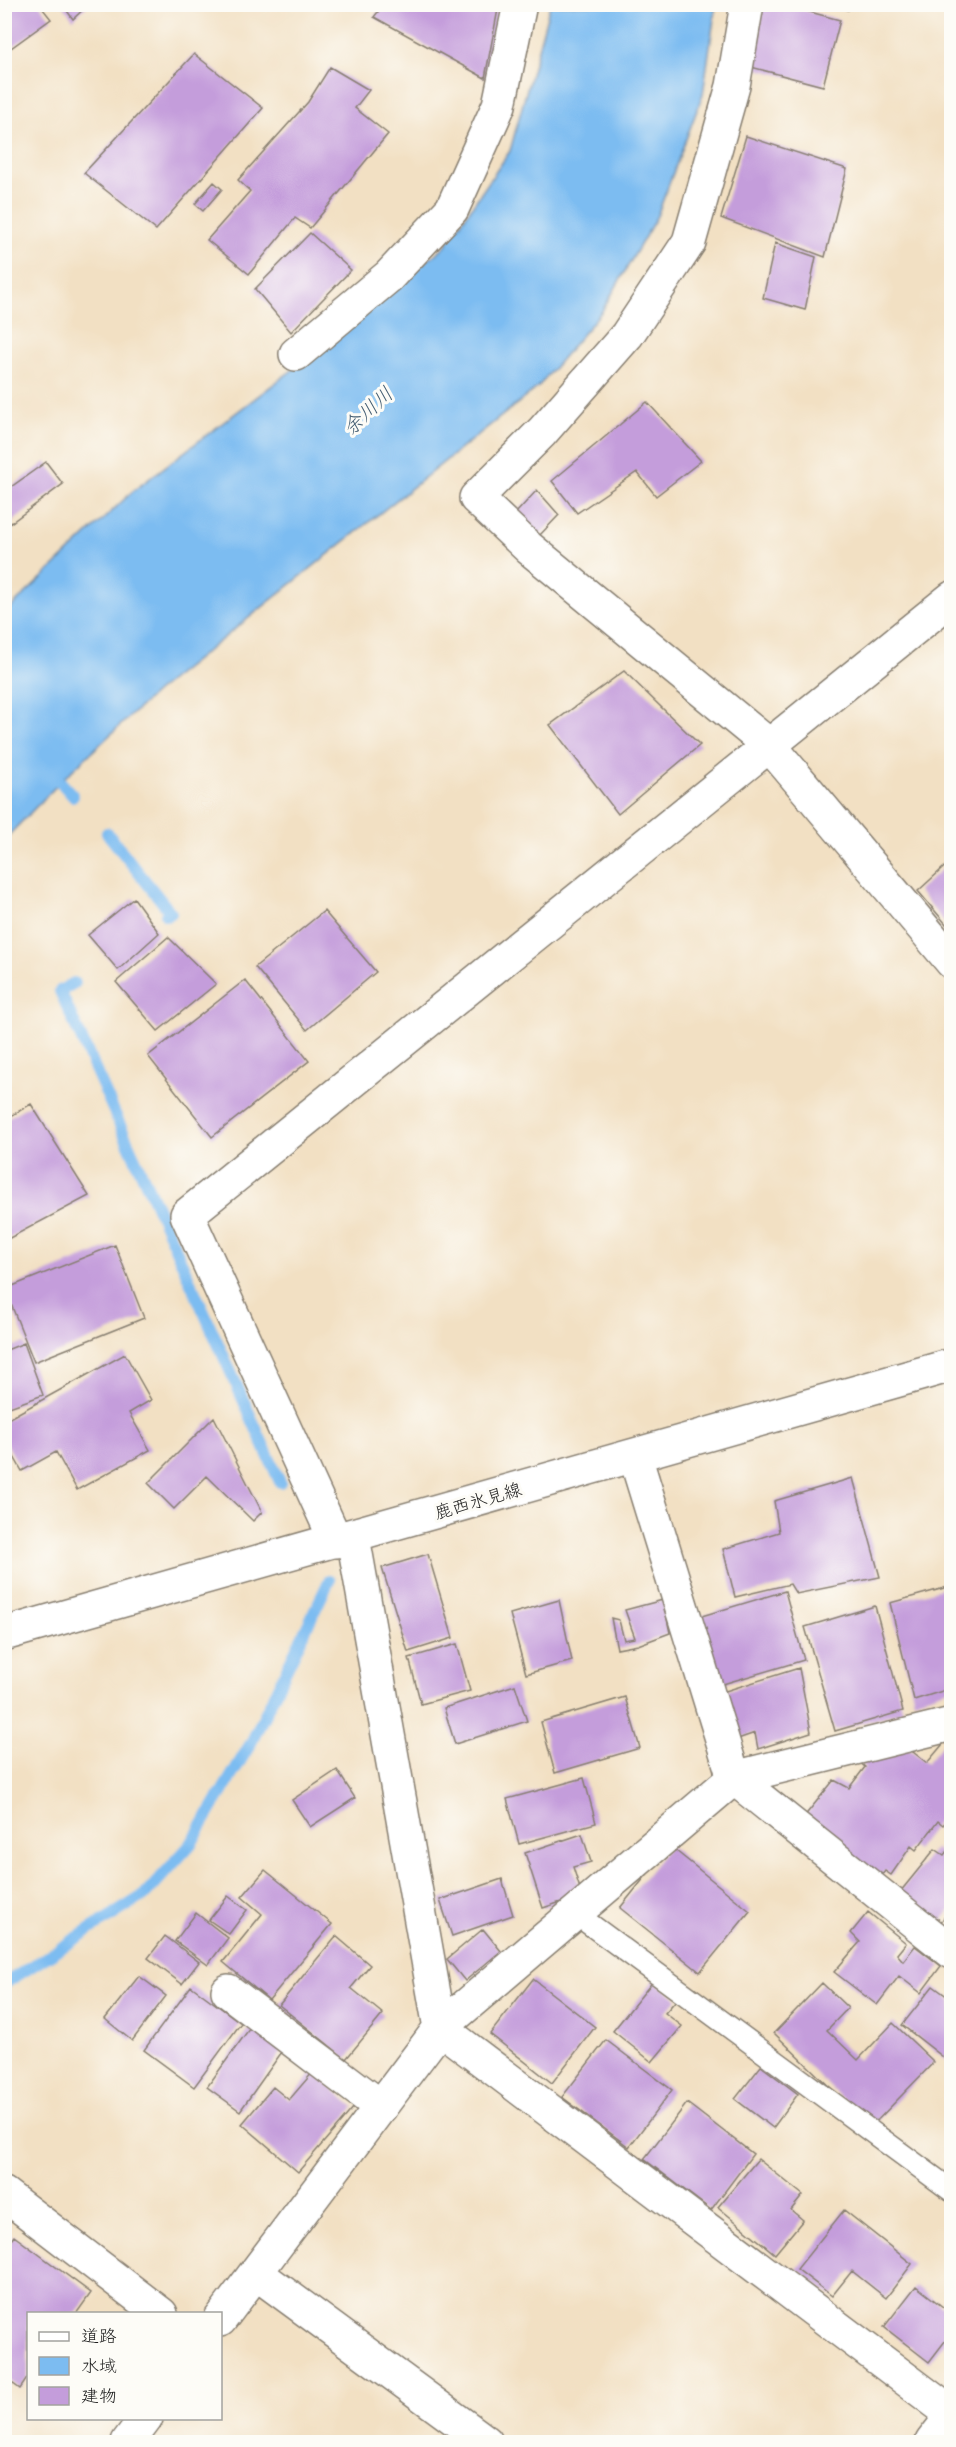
<svg xmlns="http://www.w3.org/2000/svg" width="956" height="2447" font-family="Sriracha,'Klee One',sans-serif">
<style>
.water{fill:#7cbcf1;stroke:#4c6c86;stroke-width:1.5}
.lines{fill:none;stroke-linecap:round;stroke-linejoin:round}
.stream{stroke:#7cbcf1;stroke-width:12}
.building{fill:#c49ddb}
.service-casing{stroke:#877e70;stroke-width:24}
.minor-casing{stroke:#877e70;stroke-width:36}
.secondary-casing{stroke:#877e70;stroke-width:36}
.service{stroke:#fff;stroke-width:21}
.minor{stroke:#fff;stroke-width:33}
.secondary{stroke:#fff;stroke-width:33}
.labels{text-anchor:middle;dominant-baseline:central;stroke-width:6;stroke-linejoin:round;paint-order:stroke}
.street-label{font-size:18px;fill:#1c1c1c;stroke:#fdfcf7}
.water-label{font-size:20px;font-style:italic;fill:#425c71;stroke:#fdfcf7}
</style>
<rect width="100%" height="100%" fill="#fdfcf7"/>
<filter id="ink" filterUnits="userSpaceOnUse"><feTurbulence type="fractalNoise" baseFrequency=".0167" numOctaves="2"/><feDisplacementMap in="SourceGraphic" scale="12" xChannelSelector="R" yChannelSelector="G"/><feConvolveMatrix kernelMatrix="1 2 1 2 8 2 1 2 1" color-interpolation-filters="sRGB"/></filter>
<filter id="wash" filterUnits="userSpaceOnUse"><feTurbulence type="fractalNoise" baseFrequency=".008" numOctaves="4" result="noise"/><feDisplacementMap in="SourceGraphic" scale="24" xChannelSelector="R" yChannelSelector="G"/><feGaussianBlur stdDeviation="1.35" result="paint"/><feColorMatrix in="noise" values="0 0 0 0 0 0 0 0 0 0 0 0 0 0 0 0 0 1.4 0 .05"/><feComposite in="paint" operator="in"/></filter>
<g filter="url(#wash)">
<rect width="100%" height="100%" fill="#f2e0c3"/>
<path class="water" d="M 550,5 L 716,5 L 703,94 L 657,216 L 602,311 L 538,387 L 156,692 L 65,777 L 5,839 L 5,613 L 133,491 L 316,352 L 445,246 L 510,151 Z"/>
<g class="lines">
<path class="stream" d="M 50,770 L 73,796
M 107,833 L 171,913 L 166,915
M 74,983 L 60,991 L 280,1482
M 4,1984 L 146,1894 L 191,1844 L 251,1743 L 329,1581"/>
</g>
<g id="blocks">
<path class="building" d="M 4,4 L 39,4 L 51,19 L 4,53 Z
M 62,4 L 89,4 L 73,19 Z
M 384,4 L 499,4 L 485,78 L 374,17 Z
M 764,4 L 780,4 L 840,20 L 823,86 L 747,66 Z
M 823,4 L 849,4 L 848,10 Z
M 194,54 L 263,108 L 156,230 L 84,173 Z
M 330,67 L 369,90 L 355,108 L 388,134 L 310,228 L 295,218 L 249,274 L 207,240 L 250,191 L 238,180 L 308,102 Z
M 746,136 L 847,169 L 825,257 L 721,218 Z
M 214,182 L 222,189 L 203,211 L 195,204 Z
M 310,233 L 351,270 L 291,332 L 255,289 Z
M 775,243 L 816,257 L 805,310 L 763,298 Z
M 647,402 L 701,461 L 656,496 L 637,472 L 577,513 L 552,481 Z
M 46,462 L 63,484 L 4,528 L 4,492 Z
M 537,490 L 559,515 L 539,536 L 516,513 Z
M 624,671 L 700,745 L 618,814 L 550,725 Z
M 952,860 L 952,931 L 918,891 Z
M 134,898 L 159,933 L 118,970 L 88,935 Z
M 324,911 L 376,972 L 307,1030 L 255,967 Z
M 168,937 L 216,984 L 158,1031 L 116,982 Z
M 245,980 L 309,1061 L 212,1137 L 148,1056 Z
M 31,1104 L 89,1196 L 4,1241 L 4,1120 Z
M 115,1245 L 144,1318 L 34,1362 L 5,1289 Z
M 24,1343 L 43,1395 L 4,1409 L 4,1351 Z
M 125,1354 L 151,1400 L 129,1413 L 150,1450 L 77,1490 L 56,1452 L 22,1471 L 4,1439 L 4,1421 Z
M 214,1417 L 262,1512 L 253,1521 L 207,1476 L 174,1509 L 148,1483 Z
M 853,1478 L 880,1577 L 796,1594 L 790,1584 L 735,1597 L 723,1549 L 779,1532 L 774,1501 Z
M 428,1554 L 453,1638 L 408,1652 L 382,1568 Z
M 948,1587 L 952,1604 L 952,1688 L 914,1700 L 890,1603 Z
M 785,1591 L 804,1660 L 716,1686 L 695,1618 Z
M 559,1600 L 572,1661 L 526,1674 L 510,1614 Z
M 663,1600 L 670,1633 L 638,1645 L 617,1649 L 611,1618 L 619,1620 L 624,1640 L 635,1638 L 625,1610 Z
M 875,1606 L 903,1711 L 835,1731 L 805,1627 Z
M 457,1644 L 470,1691 L 421,1704 L 409,1658 Z
M 799,1668 L 811,1732 L 758,1749 L 755,1733 L 732,1741 L 719,1693 Z
M 515,1685 L 527,1721 L 455,1744 L 444,1708 Z
M 625,1697 L 640,1748 L 555,1773 L 541,1722 Z
M 948,1738 L 952,1741 L 952,1815 L 943,1825 L 938,1821 L 916,1850 L 911,1846 L 891,1875 L 885,1871 L 876,1883 L 799,1823 L 834,1780 L 849,1788 L 865,1767 L 852,1756 L 904,1745 L 927,1763 Z
M 337,1770 L 355,1798 L 310,1827 L 292,1800 Z
M 584,1778 L 596,1823 L 519,1844 L 507,1799 Z
M 582,1834 L 591,1862 L 573,1867 L 582,1895 L 543,1908 L 525,1853 Z
M 670,1846 L 750,1911 L 700,1972 L 620,1908 Z
M 935,1849 L 944,1855 L 947,1851 L 952,1855 L 952,1908 L 935,1929 L 896,1897 Z
M 265,1870 L 332,1924 L 269,2000 L 223,1962 L 262,1914 L 242,1897 Z
M 502,1879 L 513,1915 L 452,1936 L 440,1900 Z
M 228,1896 L 247,1910 L 229,1934 L 209,1920 Z
M 868,1912 L 906,1943 L 897,1954 L 903,1961 L 915,1946 L 941,1966 L 921,1993 L 899,1976 L 877,2005 L 834,1972 L 860,1942 L 851,1933 Z
M 196,1913 L 228,1938 L 208,1965 L 175,1941 Z
M 483,1929 L 501,1951 L 465,1981 L 447,1959 Z
M 165,1936 L 199,1962 L 182,1984 L 148,1958 Z
M 336,1936 L 370,1965 L 351,1988 L 383,2014 L 346,2059 L 279,2005 Z
M 139,1976 L 166,1996 L 132,2041 L 105,2019 Z
M 533,1979 L 595,2027 L 552,2083 L 490,2034 Z
M 654,1980 L 677,1999 L 665,2013 L 682,2026 L 652,2062 L 613,2031 Z
M 822,1983 L 848,2008 L 827,2030 L 858,2060 L 893,2023 L 934,2062 L 871,2127 L 774,2033 Z
M 191,1986 L 241,2023 L 194,2087 L 144,2050 Z
M 933,1986 L 952,2000 L 952,2064 L 902,2025 Z
M 252,2025 L 284,2049 L 240,2111 L 207,2087 Z
M 606,2040 L 672,2090 L 629,2147 L 562,2097 Z
M 761,2066 L 798,2094 L 773,2128 L 735,2099 Z
M 313,2072 L 354,2107 L 298,2172 L 242,2124 L 273,2087 L 289,2100 Z
M 687,2103 L 753,2154 L 711,2210 L 644,2159 Z
M 758,2159 L 803,2195 L 791,2210 L 803,2220 L 775,2254 L 718,2207 Z
M 844,2210 L 912,2264 L 886,2298 L 852,2271 L 832,2296 L 797,2269 Z
M 14,2236 L 91,2293 L 76,2314 L 28,2314 L 28,2377 L 20,2389 L 4,2377 L 4,2250 Z
M 916,2286 L 952,2314 L 952,2332 L 929,2362 L 884,2327 Z"/>
</g>
</g>
<g filter="url(#ink)">
<use href="#blocks" fill-opacity="0" stroke="#877e70" stroke-width="1.5"/>
<g class="lines">
<defs>
<path id="service" d="M 576,1914 L 952,2191"/>
<path id="minor" d="M 747,4 L 733,86 L 689,242 L 627,335 L 542,432 L 476,498 L 529,548 L 770,746 L 952,962
M 296,354 L 389,276 L 452,209 L 499,105 L 520,4
M 635,1456 L 734,1778 L 952,1952
M 353,1537 L 440,2028 L 952,2414
M 336,1541 L 187,1215 L 952,598
M 228,1991 L 381,2107
M 4,2194 L 161,2314
M 256,2273 L 486,2442
M 220,2320 L 440,2028 L 734,1778 L 952,1724
M 128,2442 L 146,2418
M 932,2442 L 952,2416"/>
<path id="secondary" d="M 4,1634 L 952,1365"/>
</defs>
<use href="#service" class="service-casing"/>
<use href="#minor" class="minor-casing"/>
<use href="#secondary" class="secondary-casing"/>
<use href="#service" class="service"/>
<use href="#minor" class="minor"/>
<use href="#secondary" class="secondary"/>
</g>
</g>
<g class="labels">
<g class="street-label">
<text transform="translate(478 1501) rotate(-16)">鹿西氷見線</text>
</g>
<g class="water-label">
<text transform="translate(368 411) rotate(-43)">余川川</text>
</g>
</g>
<rect width="956" height="2447" fill="none" stroke="#fdfcf7" stroke-width="24"/>
<rect x="27" y="2312" width="195" height="108" fill="#fdfcf7" stroke="#a3a29f" stroke-width="1.5"/>
<rect x="39" y="2332" width="30" height="9" fill="#ffffff" stroke="#a3a29f" stroke-width="1.5"/>
<text x="81" y="2342" font-size="18" fill="#1c1c1c">道路</text>
<rect x="39" y="2357" width="30" height="18" fill="#7cbcf1" stroke="#a3a29f" stroke-width="1.5"/>
<text x="81" y="2372" font-size="18" fill="#1c1c1c">水域</text>
<rect x="39" y="2387" width="30" height="18" fill="#c49ddb" stroke="#a3a29f" stroke-width="1.5"/>
<text x="81" y="2402" font-size="18" fill="#1c1c1c">建物</text>
</svg>
